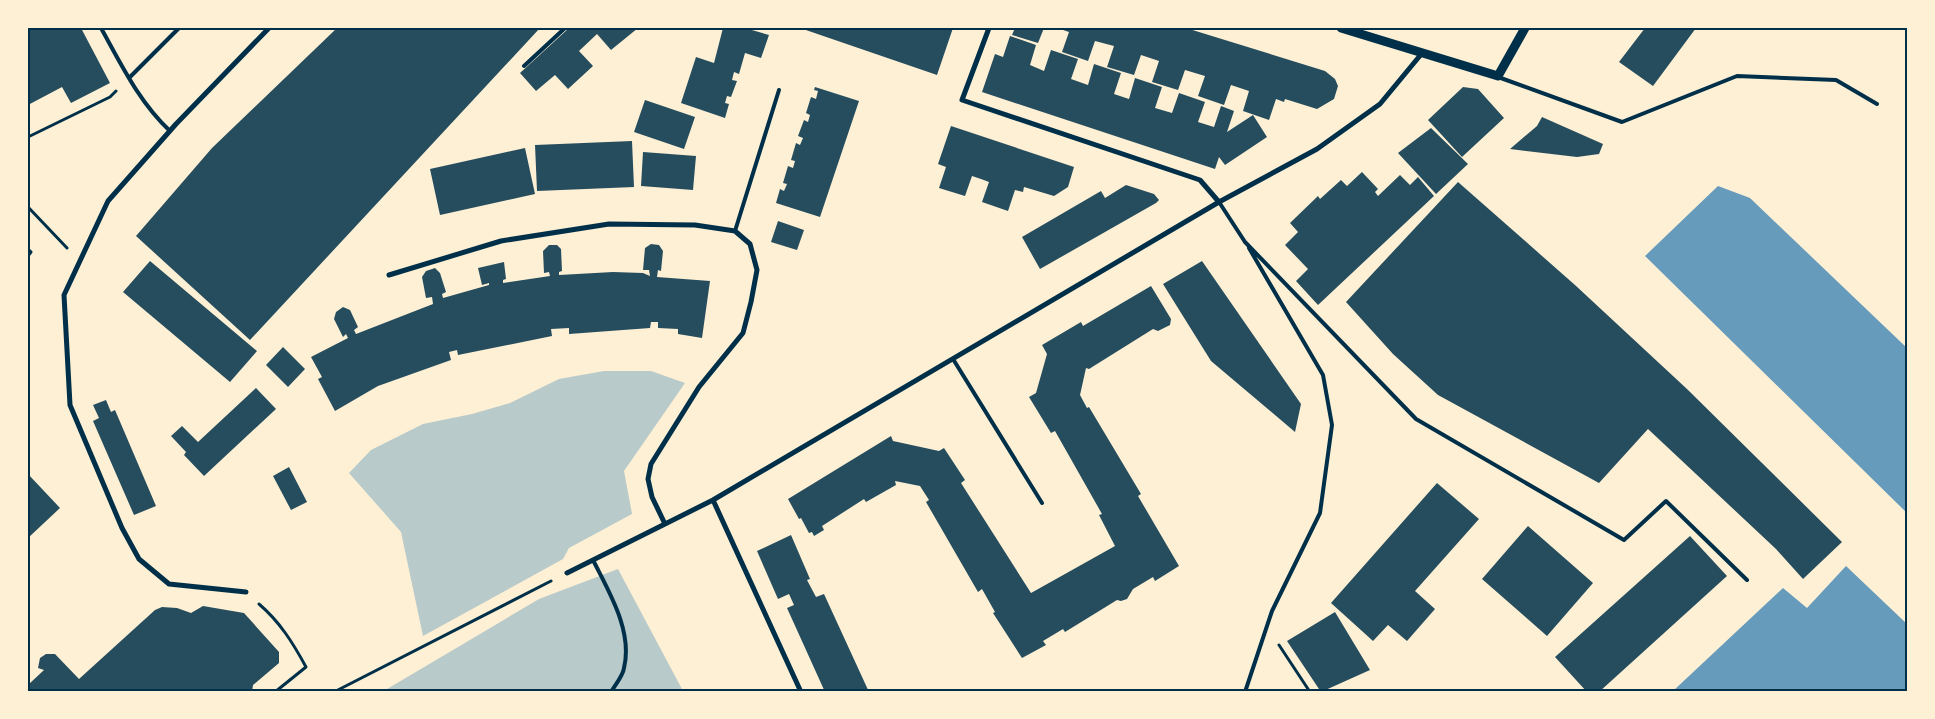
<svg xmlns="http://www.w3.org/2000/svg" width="1935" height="719" font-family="Ubuntu,sans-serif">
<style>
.green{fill:#b9caca}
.water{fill:#669bbc}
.building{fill:#264d5e}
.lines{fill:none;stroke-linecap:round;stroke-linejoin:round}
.path{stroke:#003049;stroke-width:3}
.service{stroke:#003049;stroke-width:4}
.minor{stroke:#003049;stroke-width:5}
.tertiary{stroke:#003049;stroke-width:9}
.neatline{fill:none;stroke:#003049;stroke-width:2}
</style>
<rect width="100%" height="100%" fill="#fdf0d5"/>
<path class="green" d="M 604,371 L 651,371 L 685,383 L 624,471 L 632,514 L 569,548 L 563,559 L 423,636 L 401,532 L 349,473 L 371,450 L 423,424 L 472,414 L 510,403 L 559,379 Z
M 618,569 L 683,691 L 382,692 L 539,599 Z"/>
<path class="water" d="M 1718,186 L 1750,198 L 1907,348 L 1907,513 L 1645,256 Z
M 1846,566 L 1907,624 L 1907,691 L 1673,691 L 1783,588 L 1807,608 Z"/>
<path class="building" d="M 28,28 L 81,28 L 110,83 L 71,103 L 62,87 L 28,105 Z
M 337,28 L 540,28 L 250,340 L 136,236 L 212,148 Z
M 569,28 L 638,28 L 611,50 L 597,34 L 579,51 L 593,66 L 568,89 L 555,75 L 536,91 L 520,73 Z
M 723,28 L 745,28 L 769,35 L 761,58 L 745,53 L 739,74 L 734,72 L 732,80 L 737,81 L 731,97 L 727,96 L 725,103 L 729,104 L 725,118 L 681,103 L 696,57 L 714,63 Z
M 800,28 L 953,28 L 937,75 Z
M 1015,28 L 1044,28 L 1038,43 L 1012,35 Z
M 1057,28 L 1186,28 L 1325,71 L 1335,79 L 1338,86 L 1334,99 L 1317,109 L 1285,99 L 1284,102 L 1276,99 L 1269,120 L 1243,111 L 1249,91 L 1231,85 L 1224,105 L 1198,96 L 1205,76 L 1185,70 L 1178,90 L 1152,82 L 1159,61 L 1141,55 L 1134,75 L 1107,67 L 1114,46 L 1095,41 L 1088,61 L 1062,52 L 1069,32 Z
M 1645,28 L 1696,28 L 1653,86 L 1619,62 Z
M 1010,36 L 1036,45 L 1030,65 L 1044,71 L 1051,50 L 1078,59 L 1071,79 L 1088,85 L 1094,64 L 1121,73 L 1114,94 L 1129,99 L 1135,78 L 1162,87 L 1155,108 L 1172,113 L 1179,93 L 1205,102 L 1198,122 L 1214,127 L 1221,106 L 1234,111 L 1227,132 L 1253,115 L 1267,137 L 1225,165 L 1219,157 L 1215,169 L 982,92 L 995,54 L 1003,57 Z
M 815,87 L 859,101 L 820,217 L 776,203 L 780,189 L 784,191 L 787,184 L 783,183 L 788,166 L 793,168 L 795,161 L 791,160 L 796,143 L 800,145 L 803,138 L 798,136 L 804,120 L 808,122 L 810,115 L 806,113 L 811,97 L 816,99 L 818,91 L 814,90 Z
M 1463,87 L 1478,89 L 1504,118 L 1462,157 L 1428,120 Z
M 645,100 L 695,117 L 684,149 L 634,132 Z
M 1542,117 L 1603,144 L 1599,154 L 1577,157 L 1510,149 L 1537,126 Z
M 951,126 L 1074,167 L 1068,187 L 1054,196 L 1024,187 L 1023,192 L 1015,190 L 1008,211 L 982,202 L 989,182 L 981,179 L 972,176 L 965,196 L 939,188 L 946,167 L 938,164 Z
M 1431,128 L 1468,164 L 1436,194 L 1398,153 Z
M 632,141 L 634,187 L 537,191 L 535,145 Z
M 525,148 L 535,194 L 440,215 L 430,169 Z
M 643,152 L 696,156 L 693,190 L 641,186 Z
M 1362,172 L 1378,189 L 1375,192 L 1378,196 L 1400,175 L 1410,185 L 1418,177 L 1434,196 L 1318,305 L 1296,281 L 1308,269 L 1285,245 L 1298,232 L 1290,223 L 1318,196 L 1320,199 L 1341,180 L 1347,186 Z
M 1458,182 L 1575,285 L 1687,389 L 1842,542 L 1803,579 L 1776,549 L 1648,429 L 1599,483 L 1438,395 L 1393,354 L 1346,302 Z
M 1126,185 L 1154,194 L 1159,200 L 1156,203 L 1040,269 L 1022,237 L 1101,191 L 1105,198 Z
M 778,221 L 804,230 L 797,250 L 771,242 Z
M 651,244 L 659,245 L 663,251 L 661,271 L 658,270 L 657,277 L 710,281 L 702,338 L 678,334 L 678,329 L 658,328 L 658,322 L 651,322 L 650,328 L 569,334 L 569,328 L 551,329 L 552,336 L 458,355 L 457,350 L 449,352 L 451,360 L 378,386 L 335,411 L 318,379 L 322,377 L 311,357 L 348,338 L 346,334 L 343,337 L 334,319 L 336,312 L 343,307 L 350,310 L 358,327 L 354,330 L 356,334 L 433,304 L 432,297 L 426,298 L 422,277 L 426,271 L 435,268 L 440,273 L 446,292 L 442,294 L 443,298 L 489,285 L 489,283 L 482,285 L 478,268 L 504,262 L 506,279 L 503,280 L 503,283 L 550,276 L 549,272 L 544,273 L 543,251 L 549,245 L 557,245 L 561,249 L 562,271 L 559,272 L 559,275 L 613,272 L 643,273 L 650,276 L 649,270 L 643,270 L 645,248 Z
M 150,261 L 257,351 L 230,382 L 123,292 Z
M 1202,261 L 1301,404 L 1295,432 L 1211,361 L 1163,284 Z
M 1151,286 L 1171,319 L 1170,325 L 1158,331 L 1153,329 L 1089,369 L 1086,368 L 1080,395 L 1087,408 L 1089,407 L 1141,494 L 1138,496 L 1179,566 L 1155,581 L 1153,577 L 1133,589 L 1127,599 L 1121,601 L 1117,600 L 1065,632 L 1063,629 L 1043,641 L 1046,645 L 1022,658 L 993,613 L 995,612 L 982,589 L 978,592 L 926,502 L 929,500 L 920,486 L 895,481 L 896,485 L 866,502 L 864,499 L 822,526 L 824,530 L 814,536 L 812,532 L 809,533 L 801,518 L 799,519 L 788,499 L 891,436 L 893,441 L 939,451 L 944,448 L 965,480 L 961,483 L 1031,593 L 1115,546 L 1099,515 L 1102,514 L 1055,431 L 1051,433 L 1029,397 L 1036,393 L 1047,354 L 1042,345 L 1081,322 L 1083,326 Z
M 283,347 L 305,369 L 288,387 L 266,365 Z
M 256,388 L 276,409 L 204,476 L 184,455 L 186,452 L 171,436 L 182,426 L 198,442 Z
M 106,400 L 111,412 L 115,410 L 156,506 L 134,515 L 93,421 L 99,418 L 93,405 Z
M 289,467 L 307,502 L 291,510 L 273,476 Z
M 28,474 L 60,508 L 28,538 Z
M 1437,483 L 1479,519 L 1415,591 L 1435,609 L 1407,641 L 1388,625 L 1373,641 L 1331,603 Z
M 1528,526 L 1593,583 L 1547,636 L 1482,579 Z
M 791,535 L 810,579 L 807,580 L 816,597 L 824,594 L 869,692 L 825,692 L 787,608 L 794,605 L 789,594 L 778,599 L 757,551 Z
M 1690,536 L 1727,576 L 1599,692 L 1587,692 L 1555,657 Z
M 203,606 L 244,613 L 279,652 L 279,663 L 253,685 L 252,692 L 28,692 L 28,685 L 44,670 L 38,668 L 40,658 L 46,654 L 55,654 L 79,679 L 155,610 L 162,607 L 177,608 L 191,613 Z
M 1335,612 L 1370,670 L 1321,692 L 1287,641 Z"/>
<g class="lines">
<path class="path" d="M 28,137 L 110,97 L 116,91
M 28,207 L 67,248
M 28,249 L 31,252 L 28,256
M 259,604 C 280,622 293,643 306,667 L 275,692
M 1279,645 L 1310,692
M 334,692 L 551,581"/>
<path class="service" d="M 101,28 C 121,64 139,102 170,131
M 524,66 L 565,28
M 1498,77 L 1622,122 L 1737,76 L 1836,80 L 1877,104
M 129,78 L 179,28
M 1219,202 L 1245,242
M 735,231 L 779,90
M 1245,242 L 1416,419 L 1624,540 L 1666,501 L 1747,580
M 953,359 L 1042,503
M 593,560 C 609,592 633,631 624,668 C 623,676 615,685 611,692
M 1245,692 L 1272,611 L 1320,513 L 1332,425 L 1323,375 L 1249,248"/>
<path class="minor" d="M 989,28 L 962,100 L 1200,180 L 1219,202
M 389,275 L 501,241 L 609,224 L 695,225 L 735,231 L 750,244 L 757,270 L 751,302 L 743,333 L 699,387 L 651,464 L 648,479 L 652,497 L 665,524
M 713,500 L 801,692
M 567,573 L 713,500 L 1219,202 L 1317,149 L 1380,104 L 1423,52
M 246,592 L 169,584 L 139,559 L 122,528 L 70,405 L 64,295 L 108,201 L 176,124 L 269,28"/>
<path class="tertiary" d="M 1341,28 L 1498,76 L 1525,28"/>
</g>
<rect width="1935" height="719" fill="none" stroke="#fdf0d5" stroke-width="58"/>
<rect x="29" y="29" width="1877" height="661" class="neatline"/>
</svg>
